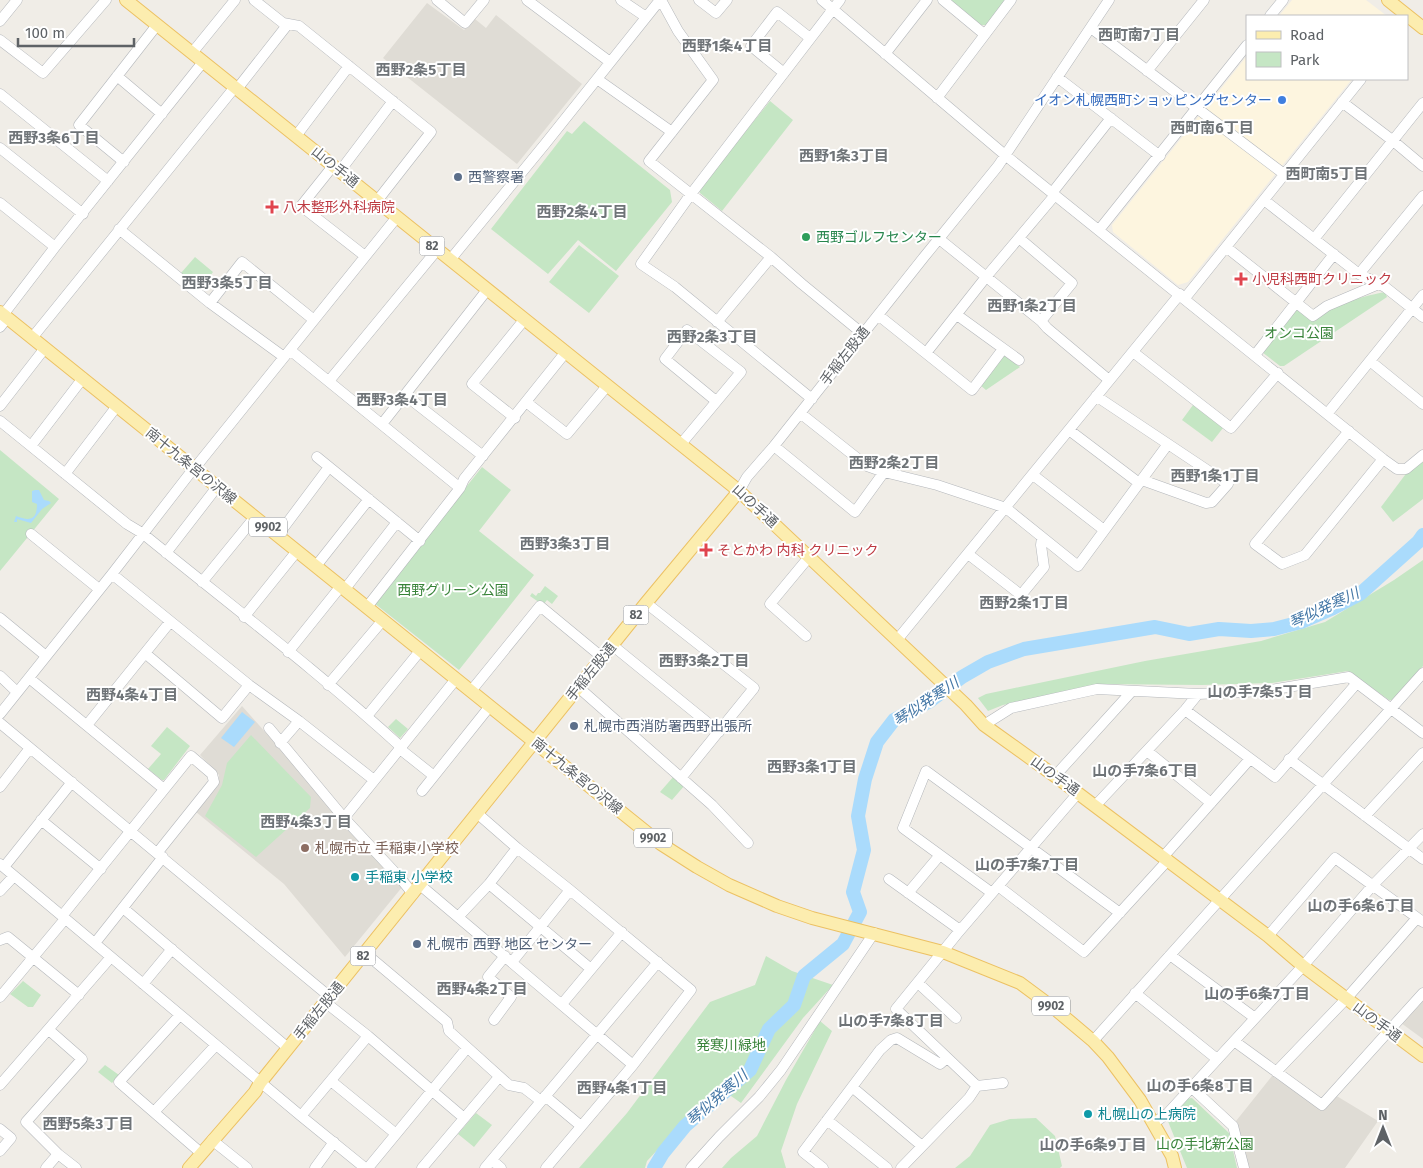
<svg xmlns="http://www.w3.org/2000/svg" width="1423" height="1168" font-family="'Fira Sans','Noto Sans JP',sans-serif">
<style>
.commercial{fill:#fdf5df}
.education{fill:#dfdcd5}
.green{fill:#c5e6c4}
.water{fill:#aadbfc}
.lines{fill:none;stroke-linecap:round;stroke-linejoin:round}
.river{stroke:#aadbfc;stroke-width:14}
.minor-casing{stroke:#b4b7bb;stroke-width:11}
.major-casing{stroke:#ecc163;stroke-width:14}
.minor{stroke:#fff;stroke-width:10}
.major{stroke:#fcedaf;stroke-width:12}
.shop-dot{fill:#3f7fe0;stroke:#fff;stroke-width:2}
.service-dot{fill:#5c6f8a;stroke:#fff;stroke-width:2}
.health-dot{fill:#e0444e;stroke:#fff;stroke-width:2}
.leisure-dot{fill:#2e9e5b;stroke:#fff;stroke-width:2}
.education-dot{fill:#8d6e63;stroke:#fff;stroke-width:2}
.culture-dot{fill:#0f9aa8;stroke:#fff;stroke-width:2}
.labels{text-anchor:middle;dominant-baseline:central;stroke-width:4;stroke-linejoin:round;paint-order:stroke}
.shield{fill:#fff;stroke:#8e9194;stroke-width:1}
.shield-label{font-size:12px;font-weight:bold;fill:#5e6266}
.shop-label{font-size:14px;fill:#366cbe;stroke:#fff;text-anchor:end}
.street-label{font-size:14px;fill:#5e6266;stroke:#fff}
.service-label{font-size:14px;fill:#4e5e75;stroke:#fff;text-anchor:start}
.health-label{font-size:14px;fill:#be3a42;stroke:#fff;text-anchor:start}
.leisure-label{font-size:14px;fill:#27864d;stroke:#fff;text-anchor:start}
.park-label{font-size:14px;fill:#388339;stroke:#fff}
.education-label{font-size:14px;fill:#785e54;stroke:#fff;text-anchor:start}
.culture-label{font-size:14px;fill:#0d838f;stroke:#fff;text-anchor:start}
.neighbourhood-label{font-size:15px;font-weight:bold;fill:#6f7478;stroke:#fff}
.water-label{font-size:15px;font-style:italic;fill:#4477a6;stroke:#fff}
</style>
<rect width="100%" height="100%" fill="#f0ede7"/>
<path class="commercial" d="M 1292,0 L 1366,0 L 1387,16 L 1279,16 Z
M 1247,56 L 1247,79 L 1352,79 L 1188,282 L 1178,285 L 1113,232 L 1112,225 Z"/>
<path class="education" d="M 427,3 L 464,30 L 475,19 L 486,28 L 496,15 L 582,84 L 517,164 L 383,58 Z
M 242,706 L 403,886 L 345,957 L 284,884 L 196,812 L 218,786 L 219,775 L 200,755 Z
M 1423,1000 L 1423,1039 L 1401,1023 Z
M 1272,1076 L 1323,1109 L 1335,1095 L 1378,1121 L 1345,1168 L 1248,1168 L 1236,1121 Z"/>
<path class="green" d="M 949,0 L 1006,0 L 986,25 L 981,25 Z
M 770,101 L 793,120 L 722,211 L 700,193 L 699,189 Z
M 584,121 L 670,190 L 672,202 L 616,271 L 578,240 L 548,274 L 491,229 L 567,131 L 572,134 Z
M 579,245 L 619,276 L 589,313 L 549,282 Z
M 195,257 L 213,272 L 201,289 L 181,273 Z
M 1385,292 L 1387,297 L 1284,366 L 1280,366 L 1262,352 L 1294,309 L 1298,309 L 1314,320 C 1338,303 1356,298 1385,292 Z
M 1004,355 L 1020,367 L 986,390 L 980,385 Z
M 1193,405 L 1223,428 L 1212,442 L 1182,420 Z
M 0,450 L 59,499 L 0,571 Z
M 1423,460 L 1423,499 L 1393,522 L 1381,507 L 1408,471 Z
M 482,467 L 511,490 L 479,531 L 534,575 L 459,670 L 374,603 Z
M 1423,560 L 1423,666 L 1393,700 L 1389,700 L 1348,671 L 1272,683 L 1202,685 L 1097,684 L 1003,705 L 988,711 L 978,698 L 986,694 L 1145,661 L 1261,641 L 1325,622 L 1394,580 Z
M 545,586 L 558,596 L 552,604 L 547,600 L 543,605 L 530,596 L 532,593 L 536,596 L 538,593 L 540,593 Z
M 396,719 L 408,729 L 400,738 L 388,727 Z
M 167,727 L 190,746 L 164,780 L 162,780 L 148,769 L 161,754 L 151,746 Z
M 251,735 L 311,797 L 310,808 L 256,857 L 205,816 L 222,785 L 227,763 Z
M 674,776 L 685,785 L 672,800 L 660,792 Z
M 766,956 L 792,971 L 833,985 L 803,1018 L 741,1103 L 731,1096 L 710,1094 L 647,1161 L 645,1168 L 579,1168 L 627,1113 L 710,1002 L 755,985 Z
M 23,981 L 41,995 L 33,1007 L 28,1007 L 10,994 Z
M 820,1021 L 832,1031 L 797,1104 L 781,1151 L 786,1168 L 722,1168 L 731,1158 L 757,1136 L 786,1080 Z
M 105,1065 L 119,1075 L 112,1083 L 98,1072 Z
M 1192,1098 L 1229,1133 L 1237,1168 L 1187,1168 L 1167,1119 L 1185,1099 Z
M 476,1113 L 492,1125 L 474,1147 L 458,1134 Z
M 1036,1118 L 1055,1136 L 1062,1166 L 1060,1168 L 955,1168 L 970,1156 L 990,1125 L 1010,1119 Z"/>
<path class="water" d="M 35,490 L 39,490 L 44,500 L 49,501 L 51,503 L 42,509 L 31,523 L 17,519 L 17,522 L 14,522 L 16,516 C 29,521 37,521 37,504 L 32,502 L 32,491 Z
M 242,712 L 255,722 L 234,747 L 221,738 Z"/>
<g class="lines">
<path class="river" d="M 654,1168 L 663,1153 L 685,1126 L 750,1070 L 769,1029 L 794,1005 L 804,976 L 843,944 L 860,912 L 853,892 L 864,850 L 858,816 L 865,779 L 877,742 L 894,720 L 930,701 L 962,677 L 988,662 L 1024,649 L 1155,627 L 1189,634 L 1219,629 L 1251,631 L 1274,629 L 1301,622 L 1333,608 L 1360,594 L 1418,542 L 1423,535"/>
<defs>
<path id="minor" d="M 254,0 L 283,23 L 299,26 L 431,132 L 377,201
M 437,0 L 465,23 L 484,0
M 527,0 L 610,62
M 621,0 L 646,17
M 661,0 L 678,31 L 713,80 L 649,161 L 771,257 L 802,284 L 863,334
M 699,0 L 716,13 L 727,0
M 822,0 L 1005,155 L 1383,459 L 1397,469 L 1406,469 L 1423,455
M 943,0 L 984,34
M 1270,16 L 1283,0
M 0,21 L 17,0
M 1091,28 L 1284,174
M 0,40 L 43,73 L 106,0
M 192,53 L 235,0
M 885,54 L 927,0
M 1147,71 L 1204,0
M 784,73 L 751,46 L 777,12 L 810,38
M 117,76 L 162,114
M 1057,77 L 1160,156
M 597,79 L 672,132
M 237,89 L 288,24
M 0,94 L 108,181
M 937,98 L 1011,0
M 1342,102 L 1392,140 L 1423,166
M 296,136 L 349,66
M 0,148 L 83,214
M 124,162 L 79,125 L 157,25
M 333,166 L 301,206 L 365,256
M 340,171 L 393,101
M 1052,193 L 1111,118
M 1264,200 L 1359,274 L 1385,287 L 1423,317
M 0,203 L 55,247
M 119,229 L 210,303 L 284,357
M 1099,230 L 1247,45
M 938,238 L 1041,321 L 1047,328 L 1109,380
M 1019,238 L 1072,283 L 1041,321
M 1314,239 L 1423,103
M 1226,247 L 1313,316 L 1327,306 L 1379,284
M 450,260 L 545,144 L 660,0
M 1359,274 L 1423,196
M 1185,298 L 1361,79
M 210,303 L 242,262 L 314,320
M 3,315 L 55,247 L 203,62
M 878,315 L 972,390 L 1003,349
M 957,315 L 1019,360
M 717,322 L 771,257
M 0,327 L 7,318
M 32,338 L 235,87
M 290,350 L 460,488
M 1133,352 L 1231,428 L 1278,373
M 926,353 L 986,277 L 1055,195
M 1255,355 L 1334,254
M 1370,361 L 1423,404
M 329,381 L 437,250
M 405,395 L 483,456
M 1096,396 L 1228,484 L 1212,502 L 1206,503 L 1142,480
M 812,399 L 675,287 L 641,264 L 691,194 L 840,0
M 526,402 L 567,434 L 607,386
M 0,406 L 45,348
M 800,413 L 867,466 L 884,472 L 937,485 L 1006,508 L 1078,566 L 1168,444
M 1327,414 L 1423,295
M 515,418 L 472,384 L 524,320
M 0,421 L 127,524 L 142,533 C 229,604 319,672 401,747
M 382,424 L 487,290
M 1069,430 L 1139,483
M 1349,431 L 1255,544 L 1282,564 L 1305,555 L 1383,459
M 681,444 L 741,372 L 687,330 L 665,359 L 716,401
M 31,446 L 83,378
M 774,446 L 855,512 L 884,472
M 317,457 L 420,541
M 194,469 L 397,217
M 65,474 L 117,406
M 1033,475 L 1104,530
M 739,491 L 747,477 L 774,446 L 924,257 L 998,166 L 1109,0
M 31,534 L 99,589
M 278,535 L 329,467
M 166,553 L 217,487
M 968,554 L 1021,595 L 1044,567 L 1041,545 L 1042,537
M 316,566 L 369,499
M 112,574 L 249,685 L 299,721 L 374,780
M 202,582 L 255,517
M 345,589 L 397,522
M 646,603 L 754,688 L 681,778
M 367,607 L 460,488 L 464,479 L 565,353
M 244,617 L 297,551
M 0,618 L 46,656
M 806,636 L 770,604 L 809,557
M 897,640 L 1180,294
M 612,645 L 719,732
M 288,652 L 341,586
M 146,654 L 222,718 L 249,685
M 0,676 L 17,692
M 29,678 L 164,789
M 328,685 L 383,620
M 578,687 L 712,805 L 748,843
M 471,691 L 540,606 L 603,658
M 1185,710 L 1275,777 L 1357,683
M 0,714 L 112,574 L 194,468
M 367,716 L 420,651
M 0,723 L 330,997
M 87,725 L 170,622
M 984,725 L 1011,708 L 1097,689 L 1198,694 L 1264,691 L 1349,677 L 1423,733
M 269,728 L 344,818 L 401,879 L 413,894
M 280,743 L 299,721
M 400,749 L 434,776
M 1147,751 L 1211,803
M 1289,759 L 1423,859
M 1055,776 L 1132,691
M 0,787 L 30,748
M 422,791 L 490,706
M 1095,806 L 1185,710 L 1198,694
M 478,814 L 517,848 L 570,890 L 691,990 L 633,1065
M 1365,816 L 1423,753
M 344,818 L 456,679
M 41,820 L 101,869
M 1163,857 L 1250,759
M 0,864 L 301,1116 L 365,1168
M 4,867 L 72,782
M 889,879 L 960,930
M 489,884 L 591,969
M 420,885 L 633,1065 L 546,1168
M 998,886 L 1084,952 L 1168,860
M 0,891 L 14,876
M 908,893 L 940,855
M 992,893 L 903,828 L 926,771 L 1120,913
M 123,908 L 288,1048
M 62,916 L 191,756 L 212,774 L 214,782 L 158,852
M 458,917 L 489,884 L 517,848
M 1268,936 L 1335,858 L 1423,922
M 0,940 L 8,937 L 79,995
M 95,943 L 163,857
M 365,953 L 447,1022 L 449,1031 L 509,1085 L 524,1088 L 541,1101
M 1170,955 L 1255,1018
M 512,962 L 570,890
M 918,983 L 956,1018
M 143,984 L 172,949
M 1135,993 L 1217,1059
M 0,997 L 65,919
M 325,1002 L 368,1036 L 464,1118
M 562,1004 L 622,932
M 180,1015 L 119,1082 L 201,1153
M 494,1020 L 511,997 L 488,977 L 505,956
M 1093,1041 L 1423,673
M 1234,1041 L 1322,1105 L 1423,993
M 1276,1072 L 1346,999 L 1417,918
M 331,1081 L 396,1134
M 0,1085 L 111,957
M 977,1086 L 896,1009 L 957,934 L 1078,793
M 852,1087 L 922,1146
M 1191,1087 L 1233,1126 L 1244,1168
M 545,1096 L 581,1126
M 154,1112 L 216,1045
M 301,1116 L 368,1036
M 827,1120 L 887,1168
M 1154,1123 L 1168,1113 L 1303,966 L 1373,885 L 1423,834
M 0,1129 L 11,1138 L 0,1151
M 212,1140 L 247,1168
M 58,1154 L 76,1168
M 492,1160 L 501,1168
M 46,1168 L 58,1154 L 26,1122 L 82,1059 L 49,1030
M 315,1168 L 334,1142
M 368,1168 L 467,1048
M 422,1168 L 499,1077
M 485,1168 L 658,962
M 691,1168 L 719,1137 L 759,1097 L 781,1070 L 874,933
M 823,1168 L 803,1152 L 880,1050 L 891,1040 L 897,1038 L 940,1064 L 947,1058
M 901,1168 L 969,1098 L 977,1086 L 1003,1083"/>
<path id="major" d="M 126,0 L 739,491 L 966,705 L 984,725 L 1055,776 L 1268,936 L 1303,966 L 1423,1056
M 1388,0 L 1423,28
M 0,312 L 661,844 L 697,867 L 729,885 L 777,906 L 812,918 L 943,952 L 1020,983 L 1055,1009 L 1093,1041 L 1108,1057 L 1140,1100 L 1172,1156 L 1175,1168
M 189,1168 L 255,1092 L 260,1083 L 646,603 L 739,491"/>
</defs>
<use href="#minor" class="minor-casing"/>
<use href="#major" class="major-casing"/>
<use href="#minor" class="minor"/>
<use href="#major" class="major"/>
</g>
<circle class="shop-dot" cx="1282" cy="100" r="5"/>
<g class="service-dot">
<circle cx="458" cy="177" r="5"/>
<circle cx="574" cy="726" r="5"/>
<circle cx="417" cy="944" r="5"/>
</g>
<g class="health-dot">
<path d="M269.5 199.5h5v5h5v5h-5v5h-5v-5h-5v-5h5z"/>
<path d="M1238.5 271.5h5v5h5v5h-5v5h-5v-5h-5v-5h5z"/>
<path d="M703.5 542.5h5v5h5v5h-5v5h-5v-5h-5v-5h5z"/>
</g>
<circle class="leisure-dot" cx="806" cy="237" r="5"/>
<circle class="education-dot" cx="305" cy="848" r="5"/>
<g class="culture-dot">
<circle cx="355" cy="877" r="5"/>
<circle cx="1088" cy="1114" r="5"/>
</g>
<g class="labels">
<g class="shield">
<rect x="419.5" y="236.5" width="25" height="19" rx="4"/>
<rect x="249" y="517.5" width="38" height="19" rx="4"/>
<rect x="623.5" y="605.5" width="25" height="19" rx="4"/>
<rect x="634" y="828.5" width="38" height="19" rx="4"/>
<rect x="350.5" y="946.5" width="25" height="19" rx="4"/>
<rect x="1032" y="996.5" width="38" height="19" rx="4"/>
</g>
<g class="shield-label">
<text x="432" y="246">82</text>
<text x="268" y="527">9902</text>
<text x="636" y="615">82</text>
<text x="653" y="838">9902</text>
<text x="363" y="956">82</text>
<text x="1051" y="1006">9902</text>
</g>
<g class="shop-label">
<text x="1272" y="100">イオン札幌西町ショッピングセンター</text>
</g>
<g class="street-label">
<text transform="translate(335 167) rotate(39)">山の手通</text>
<text transform="translate(845 356) rotate(-52)">手稲左股通</text>
<text transform="translate(191 466) rotate(39)">南十九条宮の沢線</text>
<text transform="translate(755 506) rotate(43)">山の手通</text>
<text transform="translate(591 672) rotate(-51)">手稲左股通</text>
<text transform="translate(577 776) rotate(39)">南十九条宮の沢線</text>
<text transform="translate(1055 776) rotate(36)">山の手通</text>
<text transform="translate(319 1011) rotate(-51)">手稲左股通</text>
<text transform="translate(1377 1022) rotate(37)">山の手通</text>
</g>
<g class="service-label">
<text x="468" y="177">西警察署</text>
<text x="584" y="726">札幌市西消防署西野出張所</text>
<text x="427" y="944">札幌市 西野 地区 センター</text>
</g>
<g class="health-label">
<text x="283" y="207">八木整形外科病院</text>
<text x="1252" y="279">小児科西町クリニック</text>
<text x="717" y="550">そとかわ 内科 クリニック</text>
</g>
<g class="leisure-label">
<text x="816" y="237">西野ゴルフセンター</text>
</g>
<g class="park-label">
<text x="1299" y="333">オンコ公園</text>
<text x="453" y="590">西野グリーン公園</text>
<text x="731" y="1045">発寒川緑地</text>
<text x="1205" y="1144">山の手北新公園</text>
</g>
<g class="education-label">
<text x="315" y="848">札幌市立 手稲東小学校</text>
</g>
<g class="culture-label">
<text x="365" y="877">手稲東 小学校</text>
<text x="1098" y="1114">札幌山の上病院</text>
</g>
<g class="neighbourhood-label">
<text x="1139" y="35">西町南7丁目</text>
<text x="727" y="46">西野1条4丁目</text>
<text x="421" y="70">西野2条5丁目</text>
<text x="1212" y="128">西町南6丁目</text>
<text x="54" y="138">西野3条6丁目</text>
<text x="844" y="156">西野1条3丁目</text>
<text x="1327" y="174">西町南5丁目</text>
<text x="582" y="212">西野2条4丁目</text>
<text x="227" y="283">西野3条5丁目</text>
<text x="1032" y="306">西野1条2丁目</text>
<text x="712" y="337">西野2条3丁目</text>
<text x="402" y="400">西野3条4丁目</text>
<text x="894" y="463">西野2条2丁目</text>
<text x="1215" y="476">西野1条1丁目</text>
<text x="565" y="544">西野3条3丁目</text>
<text x="1024" y="603">西野2条1丁目</text>
<text x="704" y="661">西野3条2丁目</text>
<text x="1260" y="692">山の手7条5丁目</text>
<text x="132" y="695">西野4条4丁目</text>
<text x="812" y="767">西野3条1丁目</text>
<text x="1145" y="771">山の手7条6丁目</text>
<text x="306" y="822">西野4条3丁目</text>
<text x="1027" y="865">山の手7条7丁目</text>
<text x="1361" y="906">山の手6条6丁目</text>
<text x="482" y="989">西野4条2丁目</text>
<text x="1257" y="994">山の手6条7丁目</text>
<text x="891" y="1021">山の手7条8丁目</text>
<text x="1200" y="1086">山の手6条8丁目</text>
<text x="622" y="1088">西野4条1丁目</text>
<text x="88" y="1124">西野5条3丁目</text>
<text x="1093" y="1145">山の手6条9丁目</text>
</g>
<g class="water-label">
<text transform="translate(1324 608) rotate(-25)">琴似発寒川</text>
<text transform="translate(926 702) rotate(-34)">琴似発寒川</text>
<text transform="translate(717 1098) rotate(-41)">琴似発寒川</text>
</g>
</g>
<rect x="1246" y="15" width="162" height="65" fill="#ffffff" stroke="#bfc0c2"/>
<rect x="1256" y="31" width="25" height="8" fill="#fcedaf" stroke="#bfc0c2"/>
<text x="1290" y="40" font-size="15" fill="#5e6266">Road</text>
<rect x="1256" y="52" width="25" height="15" fill="#c5e6c4" stroke="#bfc0c2"/>
<text x="1290" y="65" font-size="15" fill="#5e6266">Park</text>
<g transform="translate(1383 1128)" stroke="#ffffff" stroke-width="4" paint-order="stroke">
<path d="M0-4L9 19L0 12L-9 19Z" fill="#5e6266"/>
<text y="-8" font-size="14" font-weight="bold" text-anchor="middle" fill="#5e6266">N</text>
</g>
<path d="M18 38v8h116v-8" fill="none" stroke="#5e6266" stroke-width="2.5"/>
<text x="25" y="38" font-size="15" fill="#5e6266" stroke="#ffffff" stroke-width="4" paint-order="stroke">100 m</text>
</svg>
